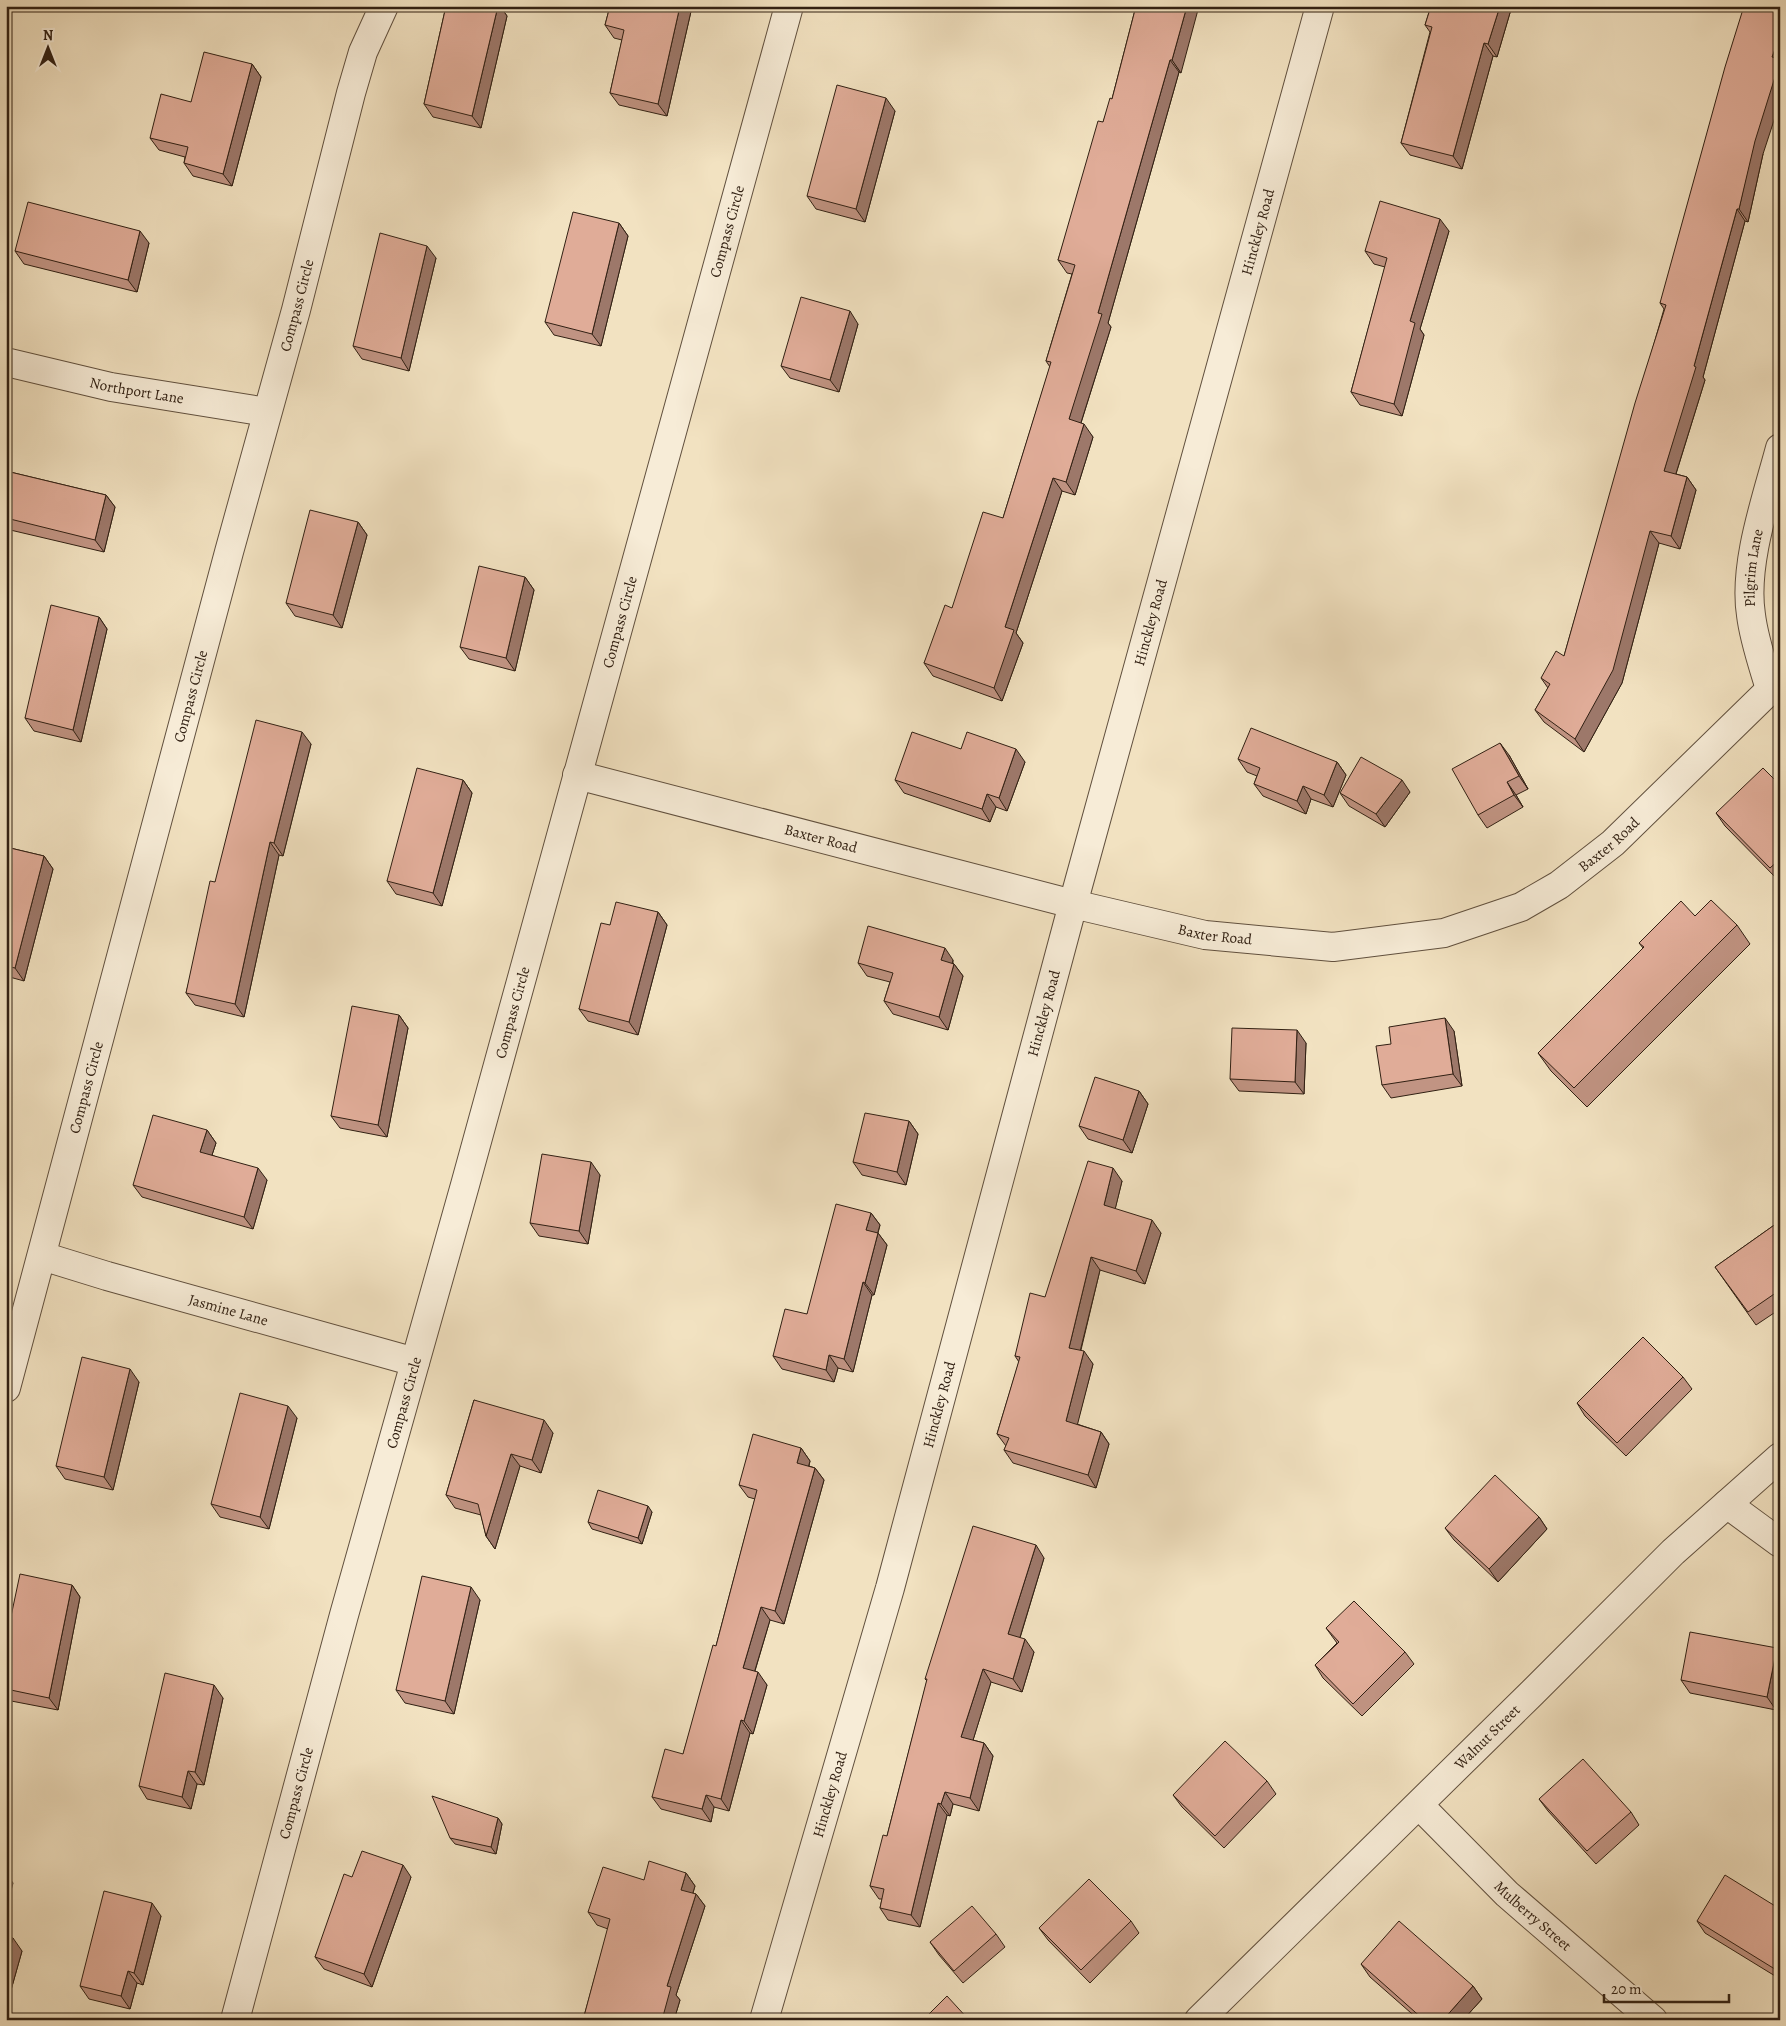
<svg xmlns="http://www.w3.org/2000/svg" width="1786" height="2026" font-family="Alegreya,serif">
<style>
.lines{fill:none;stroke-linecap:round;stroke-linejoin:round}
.minor-casing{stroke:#61503e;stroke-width:30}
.minor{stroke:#f7ecd7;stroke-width:28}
.wall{fill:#c19483;stroke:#312013}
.shaded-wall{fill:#9d786a;stroke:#312013}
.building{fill:#e0ac98;stroke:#312013}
.labels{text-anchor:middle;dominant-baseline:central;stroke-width:4;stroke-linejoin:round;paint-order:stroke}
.street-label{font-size:15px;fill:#312013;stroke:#f7ecd7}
</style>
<rect width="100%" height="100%" fill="#f2e2c1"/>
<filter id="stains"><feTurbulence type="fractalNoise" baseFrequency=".004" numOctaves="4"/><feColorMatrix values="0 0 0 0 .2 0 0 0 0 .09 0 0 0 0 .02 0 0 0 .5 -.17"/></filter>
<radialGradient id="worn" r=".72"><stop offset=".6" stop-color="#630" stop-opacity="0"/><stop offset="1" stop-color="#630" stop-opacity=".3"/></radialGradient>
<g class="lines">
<defs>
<g id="minor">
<path id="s1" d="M 6,362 L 111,387 L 267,412"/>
<path id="s2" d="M 1770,689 C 1763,665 1754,640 1751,615 C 1743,564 1767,497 1780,448"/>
<path id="s3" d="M 577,775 L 1073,904 L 1205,935 L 1333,947 L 1444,933 L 1521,907 L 1559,885 L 1613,843 L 1780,680"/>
<path id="s4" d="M 42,1256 L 107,1276 L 415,1362"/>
<path id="s5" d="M 6,1388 L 229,552 L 296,310 L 351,93 L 363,52 L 384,6"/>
<path d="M 1727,1504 L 1780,1543"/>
<path id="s6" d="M 1419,1805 L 1507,1894 L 1653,2020"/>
<path id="s7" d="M 235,2020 L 344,1615 L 465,1185 L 789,6"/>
<path id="s8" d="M 764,2020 L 890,1588 L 1073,904 L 1320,6"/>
<path id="s9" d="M 1199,2020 L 1533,1692 L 1673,1552 L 1780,1457"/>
</g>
</defs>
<use href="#minor" class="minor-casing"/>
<use href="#minor" class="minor"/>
</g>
<path class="wall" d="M 446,6 L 500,6 L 507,16 L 481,128 L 433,117 L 424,104 Z
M 610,6 L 692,7 L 667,116 L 619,105 L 610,93 L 622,40 L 614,38 L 605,25 Z
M 1136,6 L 1181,73 L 1179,72 L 1108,323 L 1111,327 L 1081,423 L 1093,437 L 1075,495 L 1062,491 L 1016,633 L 1023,643 L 1002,701 L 933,676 L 924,663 L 952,608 L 1003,518 L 1050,367 L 1046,361 L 1072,274 L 1067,273 L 1058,260 L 1103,122 L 1112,99 Z
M 1431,6 L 1512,6 L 1497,57 L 1493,56 L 1462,169 L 1410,155 L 1401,143 L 1430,32 L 1425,25 Z
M 252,64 L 261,77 L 232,186 L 193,176 L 184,163 L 185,157 L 159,150 L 150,138 L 191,102 Z
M 895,111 L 865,222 L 816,209 L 807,196 Z
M 1763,154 L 1748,222 L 1745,221 L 1703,377 L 1705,380 L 1676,474 L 1687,477 L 1696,490 L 1680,549 L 1659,543 L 1622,683 L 1584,752 L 1544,722 L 1535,710 L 1548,688 L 1541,678 L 1564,656 L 1664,309 L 1660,303 Z
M 619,223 L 628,236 L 601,346 L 554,335 L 545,322 Z
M 1449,231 L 1420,329 L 1424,335 L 1402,416 L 1360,405 L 1351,392 L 1385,267 L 1374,264 L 1365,251 Z
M 149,243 L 137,292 L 24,264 L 15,251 Z
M 436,258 L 409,371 L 362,359 L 353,346 Z
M 858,324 L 839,392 L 790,378 L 781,366 Z
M 6,471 L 106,495 L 115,507 L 104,552 L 6,529 Z
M 358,522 L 367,535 L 342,628 L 295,616 L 286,603 Z
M 525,577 L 534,590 L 515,671 L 469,659 L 460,647 Z
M 99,617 L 107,629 L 81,742 L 34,731 L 25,718 Z
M 311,744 L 283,856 L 279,855 L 244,1017 L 195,1005 L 186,993 L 215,882 Z
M 961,749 L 1025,762 L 1007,811 L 996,807 L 990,822 L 904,793 L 895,780 Z
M 1509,755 L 1528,789 L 1516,795 L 1523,807 L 1487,828 L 1478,815 Z
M 1238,759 L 1337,762 L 1346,775 L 1333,807 L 1311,799 L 1306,814 L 1263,796 L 1254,784 L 1257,776 L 1247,772 Z
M 463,780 L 472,793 L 442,906 L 396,894 L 387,881 Z
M 1780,785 L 1780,880 L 1779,881 L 1725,826 L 1716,813 Z
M 1410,792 L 1385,827 L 1349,806 L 1340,793 Z
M 6,847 L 44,856 L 53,869 L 24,981 L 6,976 Z
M 658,912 L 667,925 L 638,1035 L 588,1021 L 579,1009 L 610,925 Z
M 1695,916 L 1737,925 L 1750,944 L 1587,1107 L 1551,1071 L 1538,1053 L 1643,948 L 1639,943 Z
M 953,960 L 953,963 L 954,964 L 963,976 L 948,1030 L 893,1014 L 884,1001 L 890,982 L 867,976 L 858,963 Z
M 399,1015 L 408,1028 L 387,1137 L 340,1128 L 331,1116 Z
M 1454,1031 L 1462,1086 L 1391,1098 L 1382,1085 L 1391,1044 Z
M 1306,1043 L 1304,1094 L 1239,1091 L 1230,1079 Z
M 1139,1091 L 1148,1104 L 1132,1153 L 1088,1139 L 1079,1126 Z
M 909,1121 L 918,1134 L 906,1185 L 862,1175 L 853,1162 Z
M 207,1130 L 216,1143 L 212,1155 L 267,1180 L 253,1229 L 142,1197 L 133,1185 Z
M 600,1175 L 588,1244 L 539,1236 L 530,1223 Z
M 1122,1181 L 1115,1209 L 1161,1233 L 1145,1284 L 1100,1270 L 1081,1350 L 1093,1364 L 1077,1424 L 1101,1432 L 1109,1444 L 1096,1488 L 1013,1463 L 1004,1450 L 1006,1446 L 997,1434 L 1019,1362 L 1015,1356 L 1045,1297 Z
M 871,1213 L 880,1225 L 878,1233 L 887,1245 L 874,1295 L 872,1295 L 853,1372 L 838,1368 L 834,1382 L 782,1369 L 773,1356 L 807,1314 Z
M 1780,1221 L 1780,1309 L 1756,1325 L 1715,1267 Z
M 1683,1377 L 1692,1389 L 1626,1456 L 1585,1416 L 1577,1403 Z
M 139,1382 L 113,1490 L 65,1479 L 56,1466 Z
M 474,1400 L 553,1433 L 541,1473 L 520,1466 L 495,1549 L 486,1536 L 481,1515 L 455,1508 L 446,1495 Z
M 297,1418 L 269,1529 L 220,1517 L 211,1504 Z
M 801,1448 L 810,1461 L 809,1466 L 815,1468 L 824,1480 L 784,1624 L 770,1620 L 755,1671 L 767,1685 L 753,1734 L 750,1733 L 729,1811 L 714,1807 L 711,1822 L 661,1809 L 652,1797 L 683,1754 L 716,1646 L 755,1499 L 748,1497 L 739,1485 Z
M 652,1512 L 642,1544 L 592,1529 L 588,1522 Z
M 1539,1517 L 1547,1529 L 1498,1582 L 1454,1540 L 1445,1528 Z
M 1044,1558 L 1020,1638 L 1034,1652 L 1022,1692 L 991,1682 L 973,1740 L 984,1743 L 993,1756 L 979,1811 L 953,1804 L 950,1816 L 947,1815 L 920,1927 L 888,1920 L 880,1908 L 882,1899 L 879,1899 L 870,1886 L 887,1836 L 927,1681 L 925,1679 Z
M 72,1585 L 80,1597 L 58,1710 L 6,1700 L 6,1640 Z
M 480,1600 L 454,1714 L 405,1703 L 396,1690 Z
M 1326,1628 L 1405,1652 L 1414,1664 L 1362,1716 L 1323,1678 L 1315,1665 L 1337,1643 Z
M 1780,1653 L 1780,1690 L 1776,1710 L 1690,1693 L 1681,1680 Z
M 223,1698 L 204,1785 L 197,1784 L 191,1809 L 147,1799 L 139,1786 Z
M 1267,1781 L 1276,1794 L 1224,1848 L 1182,1807 L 1173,1795 Z
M 1539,1799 L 1631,1812 L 1639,1825 L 1596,1864 L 1548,1811 Z
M 498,1818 L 502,1824 L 496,1854 L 455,1844 L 450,1838 Z
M 686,1873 L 695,1886 L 693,1893 L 696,1894 L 705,1906 L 676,1995 L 680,2000 L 674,2020 L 583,2020 L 608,1929 L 597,1925 L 588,1912 L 644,1880 Z
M 352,1877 L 411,1877 L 372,1987 L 324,1969 L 315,1957 Z
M 1780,1909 L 1780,1979 L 1705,1933 L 1697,1921 Z
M 161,1916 L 143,1985 L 137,1983 L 130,2009 L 89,1999 L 80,1986 Z
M 1131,1921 L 1139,1933 L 1090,1983 L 1048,1940 L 1039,1928 Z
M 996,1934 L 1005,1947 L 963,1983 L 939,1955 L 930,1942 Z
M 6,1936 L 22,1951 L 11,1990 L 6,1988 Z
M 1361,1964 L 1473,1986 L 1482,1999 L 1463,2020 L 1419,2020 L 1370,1977 Z"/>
<path class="shaded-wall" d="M 498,6 L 500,6 L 507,16 L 481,128 L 472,116 Z
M 680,6 L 692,7 L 667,116 L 658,104 Z
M 1187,6 L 1199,6 L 1181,73 L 1172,60 Z
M 1500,6 L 1512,6 L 1497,57 L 1488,44 Z
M 1780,36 L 1780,102 L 1763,154 L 1748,222 L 1739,209 L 1772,57 Z
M 1484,43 L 1493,56 L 1462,169 L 1453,156 Z
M 1170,60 L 1179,72 L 1108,323 L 1111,327 L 1078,432 L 1069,419 L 1098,313 Z
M 252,64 L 261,77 L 232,186 L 223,174 Z
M 886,98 L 895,111 L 865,222 L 856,209 Z
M 1737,209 L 1745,221 L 1703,377 L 1705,380 L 1673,483 L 1664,471 L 1694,366 Z
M 1440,219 L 1449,231 L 1420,329 L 1424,335 L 1402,416 L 1394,404 L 1410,321 Z
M 619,223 L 628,236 L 601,346 L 592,334 Z
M 140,231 L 149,243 L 137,292 L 128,280 Z
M 427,246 L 436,258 L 409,371 L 401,358 Z
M 850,311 L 858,324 L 839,392 L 830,380 Z
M 1084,424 L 1093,437 L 1075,495 L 1066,482 Z
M 1687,477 L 1696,490 L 1680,549 L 1671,536 Z
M 1053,478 L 1062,491 L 1016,633 L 1023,643 L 1002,701 L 994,688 L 1005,627 Z
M 106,495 L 115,507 L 104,552 L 95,540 Z
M 358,522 L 367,535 L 342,628 L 333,615 Z
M 1650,531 L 1659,543 L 1622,683 L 1584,752 L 1575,739 Z
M 525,577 L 534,590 L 515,671 L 506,658 Z
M 99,617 L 107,629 L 81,742 L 73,730 Z
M 302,732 L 311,744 L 283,856 L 274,843 Z
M 1500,743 L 1509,755 L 1528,789 L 1519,776 Z
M 1016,749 L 1025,762 L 1007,811 L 999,798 Z
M 1337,762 L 1346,775 L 1333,807 L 1324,795 Z
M 463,780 L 472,793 L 442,906 L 433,893 Z
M 1402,780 L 1410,792 L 1385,827 L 1376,814 Z
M 1507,782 L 1516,795 L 1523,807 L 1514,795 Z
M 1303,786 L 1311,799 L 1306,814 L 1297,801 Z
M 987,794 L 996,807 L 990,822 L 982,809 Z
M 270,842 L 279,855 L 244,1017 L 235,1004 Z
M 44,856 L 53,869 L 24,981 L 15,968 Z
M 658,912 L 667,925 L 638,1035 L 629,1022 Z
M 945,948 L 953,960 L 950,972 L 941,960 Z
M 954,964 L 963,976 L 948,1030 L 939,1017 Z
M 399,1015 L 408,1028 L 387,1137 L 378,1125 Z
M 1445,1018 L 1454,1031 L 1462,1086 L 1453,1074 Z
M 1297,1030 L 1306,1043 L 1304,1094 L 1295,1082 Z
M 1139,1091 L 1148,1104 L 1132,1153 L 1123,1140 Z
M 909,1121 L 918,1134 L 906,1185 L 897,1172 Z
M 207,1130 L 216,1143 L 209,1164 L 200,1152 Z
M 591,1162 L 600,1175 L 588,1244 L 579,1231 Z
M 258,1168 L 267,1180 L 253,1229 L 244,1217 Z
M 1113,1168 L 1122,1181 L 1113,1218 L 1104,1205 Z
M 871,1213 L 880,1225 L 875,1242 L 866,1230 Z
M 1152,1220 L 1161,1233 L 1145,1284 L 1136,1271 Z
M 878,1233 L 887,1245 L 874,1295 L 865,1283 Z
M 1091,1257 L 1100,1270 L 1078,1360 L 1069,1348 Z
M 863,1282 L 872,1295 L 853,1372 L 844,1359 Z
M 1084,1351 L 1093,1364 L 1075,1434 L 1066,1421 Z
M 829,1355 L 838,1368 L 834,1382 L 826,1370 Z
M 130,1369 L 139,1382 L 113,1490 L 104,1477 Z
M 288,1406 L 297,1418 L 269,1529 L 260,1517 Z
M 544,1420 L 553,1433 L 541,1473 L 532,1460 Z
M 1101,1432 L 1109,1444 L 1096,1488 L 1088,1475 Z
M 801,1448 L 810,1461 L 806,1475 L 797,1463 Z
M 511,1454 L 520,1466 L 495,1549 L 486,1536 Z
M 815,1468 L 824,1480 L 784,1624 L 775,1611 Z
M 648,1506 L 652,1512 L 642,1544 L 638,1538 Z
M 1539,1517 L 1547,1529 L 1498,1582 L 1489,1569 Z
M 1036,1545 L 1044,1558 L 1017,1647 L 1008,1634 Z
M 72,1585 L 80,1597 L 58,1710 L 49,1698 Z
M 471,1587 L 480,1600 L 454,1714 L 445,1701 Z
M 761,1607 L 770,1620 L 752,1680 L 743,1668 Z
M 1025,1639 L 1034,1652 L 1022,1692 L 1013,1679 Z
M 1777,1648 L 1780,1653 L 1780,1690 L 1776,1710 L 1767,1697 Z
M 983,1669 L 991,1682 L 970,1750 L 961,1737 Z
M 758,1672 L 767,1685 L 753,1734 L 744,1721 Z
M 214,1685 L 223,1698 L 204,1785 L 195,1772 Z
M 741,1720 L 750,1733 L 729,1811 L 721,1799 Z
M 984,1743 L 993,1756 L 979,1811 L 970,1798 Z
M 188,1771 L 197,1784 L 191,1809 L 182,1797 Z
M 945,1792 L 953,1804 L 950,1816 L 941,1804 Z
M 706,1795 L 714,1807 L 711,1822 L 702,1809 Z
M 938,1803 L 947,1815 L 920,1927 L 911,1915 Z
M 498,1818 L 502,1824 L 496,1854 L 491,1847 Z
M 6,1854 L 10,1859 L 6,1873 L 13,1883 L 6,1910 Z
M 403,1865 L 411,1877 L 372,1987 L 364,1974 Z
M 686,1873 L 695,1886 L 690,1902 L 681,1890 Z
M 696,1894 L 705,1906 L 676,1995 L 680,2000 L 674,2020 L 662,2020 L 667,1986 Z
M 152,1903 L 161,1916 L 143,1985 L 134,1973 Z
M 13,1938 L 22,1951 L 11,1990 L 6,1982 L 6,1963 Z
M 128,1971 L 137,1983 L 130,2009 L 121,1996 Z
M 1473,1986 L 1482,1999 L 1463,2020 L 1443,2020 Z"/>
<path class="building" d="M 446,6 L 498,6 L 472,116 L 424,104 Z
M 610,6 L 680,6 L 658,104 L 610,93 L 624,30 L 605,25 Z
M 1136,6 L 1187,6 L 1172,60 L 1170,60 L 1098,313 L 1102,314 L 1069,419 L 1084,424 L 1066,482 L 1053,478 L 1005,627 L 1014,630 L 994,688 L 924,663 L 945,605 L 952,608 L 983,512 L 1003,518 L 1051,362 L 1046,361 L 1075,265 L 1058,260 L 1098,121 L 1103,122 L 1110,98 L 1112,99 Z
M 1431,6 L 1500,6 L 1488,44 L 1484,43 L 1453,156 L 1401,143 L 1432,27 L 1425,25 Z
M 1744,6 L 1780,6 L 1780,36 L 1772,57 L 1780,59 L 1780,61 L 1755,141 L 1739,209 L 1737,209 L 1694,366 L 1696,367 L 1664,471 L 1687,477 L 1671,536 L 1650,531 L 1613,670 L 1575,739 L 1535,710 L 1550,684 L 1541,678 L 1556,651 L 1564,656 L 1635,403 L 1666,305 L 1660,303 L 1725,67 Z
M 204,52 L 252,64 L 223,174 L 184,163 L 188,147 L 150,138 L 161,94 L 191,102 Z
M 837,85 L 886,98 L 856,209 L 807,196 Z
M 1380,201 L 1440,219 L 1410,321 L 1415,323 L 1394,404 L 1351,392 L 1387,258 L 1365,251 Z
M 28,202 L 140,231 L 128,280 L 15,251 Z
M 573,212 L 619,223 L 592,334 L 545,322 Z
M 380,233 L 427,246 L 401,358 L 353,346 Z
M 801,297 L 850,311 L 830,380 L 781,366 Z
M 6,471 L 106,495 L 95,540 L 6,518 Z
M 310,510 L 358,522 L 333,615 L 286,603 Z
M 479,566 L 525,577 L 506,658 L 460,647 Z
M 51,605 L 99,617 L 73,730 L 25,718 Z
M 256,720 L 302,732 L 274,843 L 270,842 L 235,1004 L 186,993 L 210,881 L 215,882 Z
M 1251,728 L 1337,762 L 1324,795 L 1303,786 L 1297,801 L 1254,784 L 1260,768 L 1238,759 Z
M 912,732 L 961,749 L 967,732 L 1016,749 L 999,798 L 987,794 L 982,809 L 895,780 Z
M 1500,743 L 1519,776 L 1507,782 L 1514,795 L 1478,815 L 1452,769 Z
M 1361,757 L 1402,780 L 1376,814 L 1340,793 Z
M 417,768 L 463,780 L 433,893 L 387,881 Z
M 1763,768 L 1780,785 L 1780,859 L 1770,868 L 1716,813 Z
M 6,847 L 44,856 L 15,968 L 6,966 Z
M 1711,900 L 1737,925 L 1574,1088 L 1538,1053 L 1644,947 L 1639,943 L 1681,901 L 1695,916 Z
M 616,902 L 658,912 L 629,1022 L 579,1009 L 601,923 L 610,925 Z
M 868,926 L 945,948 L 941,960 L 954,964 L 939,1017 L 884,1001 L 893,973 L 858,963 Z
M 352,1006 L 399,1015 L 378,1125 L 331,1116 Z
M 1445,1018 L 1453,1074 L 1382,1085 L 1376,1046 L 1391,1044 L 1389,1027 Z
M 1232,1028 L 1297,1030 L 1295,1082 L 1230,1079 Z
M 1095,1077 L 1139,1091 L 1123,1140 L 1079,1126 Z
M 865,1113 L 909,1121 L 897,1172 L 853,1162 Z
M 153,1115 L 207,1130 L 200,1152 L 258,1168 L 244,1217 L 133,1185 Z
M 542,1154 L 591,1162 L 579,1231 L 530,1223 Z
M 1088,1161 L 1113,1168 L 1104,1205 L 1152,1220 L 1136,1271 L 1091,1257 L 1069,1348 L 1084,1351 L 1066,1421 L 1101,1432 L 1088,1475 L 1004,1450 L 1009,1438 L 997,1434 L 1020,1357 L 1015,1356 L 1030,1293 L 1045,1297 Z
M 836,1204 L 871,1213 L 866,1230 L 878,1233 L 865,1283 L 863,1282 L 844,1359 L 829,1355 L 826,1370 L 773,1356 L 785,1309 L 807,1314 Z
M 1780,1221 L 1780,1290 L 1748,1312 L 1715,1267 Z
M 1643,1337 L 1683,1377 L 1617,1443 L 1577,1403 Z
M 82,1357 L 130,1369 L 104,1477 L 56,1466 Z
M 240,1393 L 288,1406 L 260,1517 L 211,1504 Z
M 474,1400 L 544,1420 L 532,1460 L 511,1454 L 486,1536 L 478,1504 L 446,1495 Z
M 753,1434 L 801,1448 L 797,1463 L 815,1468 L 775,1611 L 761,1607 L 743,1668 L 758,1672 L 744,1721 L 741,1720 L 721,1799 L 706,1795 L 702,1809 L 652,1797 L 665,1749 L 683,1754 L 713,1645 L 716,1646 L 757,1490 L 739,1485 Z
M 1495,1475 L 1539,1517 L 1489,1569 L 1445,1528 Z
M 598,1490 L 648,1506 L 638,1538 L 588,1522 Z
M 973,1526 L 1036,1545 L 1008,1634 L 1025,1639 L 1013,1679 L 983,1669 L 961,1737 L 984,1743 L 970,1798 L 945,1792 L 941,1804 L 938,1803 L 911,1915 L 880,1908 L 884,1889 L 870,1886 L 883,1835 L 887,1836 L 927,1679 L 925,1679 Z
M 20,1574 L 72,1585 L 49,1698 L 6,1689 L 6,1640 Z
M 422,1576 L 471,1587 L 445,1701 L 396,1690 Z
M 1354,1601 L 1405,1652 L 1353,1704 L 1315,1665 L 1339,1642 L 1326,1628 Z
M 1690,1632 L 1777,1648 L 1767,1697 L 1681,1680 Z
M 165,1673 L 214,1685 L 195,1772 L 188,1771 L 182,1797 L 139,1786 Z
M 1225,1741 L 1267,1781 L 1215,1836 L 1173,1795 Z
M 1583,1759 L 1631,1812 L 1587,1851 L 1539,1799 Z
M 432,1796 L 498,1818 L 491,1847 L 450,1838 Z
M 362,1851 L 403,1865 L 364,1974 L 315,1957 L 344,1874 L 352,1877 Z
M 649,1861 L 686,1873 L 681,1890 L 696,1894 L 667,1986 L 671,1987 L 662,2020 L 583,2020 L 610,1919 L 588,1912 L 603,1867 L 644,1880 Z
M 1725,1875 L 1780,1909 L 1780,1968 L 1778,1971 L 1697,1921 Z
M 1089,1879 L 1131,1921 L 1081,1970 L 1039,1928 Z
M 104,1891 L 152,1903 L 134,1973 L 128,1971 L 121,1996 L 80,1986 Z
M 972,1906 L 996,1934 L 954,1971 L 930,1942 Z
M 1399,1921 L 1473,1986 L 1443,2020 L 1424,2020 L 1361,1964 Z
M 6,1936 L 13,1938 L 6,1963 Z
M 947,1996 L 969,2020 L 923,2020 Z"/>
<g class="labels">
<g class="street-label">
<text stroke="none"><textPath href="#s7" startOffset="1855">Compass Circle</textPath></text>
<text stroke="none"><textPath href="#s8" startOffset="1855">Hinckley Road</textPath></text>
<text stroke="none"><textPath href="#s5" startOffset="1121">Compass Circle</textPath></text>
<text stroke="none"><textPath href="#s1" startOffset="134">Northport Lane</textPath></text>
<text stroke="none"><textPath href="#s2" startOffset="124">Pilgrim Lane</textPath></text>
<text stroke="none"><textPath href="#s7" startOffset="1450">Compass Circle</textPath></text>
<text stroke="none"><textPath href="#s8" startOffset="1450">Hinckley Road</textPath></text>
<text stroke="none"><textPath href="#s5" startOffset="716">Compass Circle</textPath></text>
<text stroke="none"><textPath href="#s3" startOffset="252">Baxter Road</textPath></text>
<text stroke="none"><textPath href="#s3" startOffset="1078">Baxter Road</textPath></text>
<text stroke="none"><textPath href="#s3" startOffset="658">Baxter Road</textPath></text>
<text stroke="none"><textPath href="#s7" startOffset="1045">Compass Circle</textPath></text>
<text stroke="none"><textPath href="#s8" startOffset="1045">Hinckley Road</textPath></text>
<text stroke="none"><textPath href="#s5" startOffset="311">Compass Circle</textPath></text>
<text stroke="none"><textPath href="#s4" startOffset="194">Jasmine Lane</textPath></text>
<text stroke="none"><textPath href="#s7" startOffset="640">Compass Circle</textPath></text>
<text stroke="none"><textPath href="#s8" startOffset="640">Hinckley Road</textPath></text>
<text stroke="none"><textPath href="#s9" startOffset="404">Walnut Street</textPath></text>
<text stroke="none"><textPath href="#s7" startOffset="235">Compass Circle</textPath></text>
<text stroke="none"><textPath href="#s8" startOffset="235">Hinckley Road</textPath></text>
<text stroke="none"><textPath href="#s6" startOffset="159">Mulberry Street</textPath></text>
</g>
</g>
<rect width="1786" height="2026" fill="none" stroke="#f2e2c1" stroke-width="25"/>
<rect x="8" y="8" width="1771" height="2011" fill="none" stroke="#312013" stroke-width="2.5"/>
<rect x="12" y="12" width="1761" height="2001" fill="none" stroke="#312013"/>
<g transform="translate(48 48)" stroke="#f7ecd7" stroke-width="4" paint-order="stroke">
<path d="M0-4L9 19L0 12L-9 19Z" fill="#312013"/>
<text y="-8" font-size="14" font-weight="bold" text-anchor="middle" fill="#312013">N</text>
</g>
<path d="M1604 1994v8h125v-8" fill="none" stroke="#312013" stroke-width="2.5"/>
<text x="1611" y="1994" font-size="15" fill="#312013" stroke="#f7ecd7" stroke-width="4" paint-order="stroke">20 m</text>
<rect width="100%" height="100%" filter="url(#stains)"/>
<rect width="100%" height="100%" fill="url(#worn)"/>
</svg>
